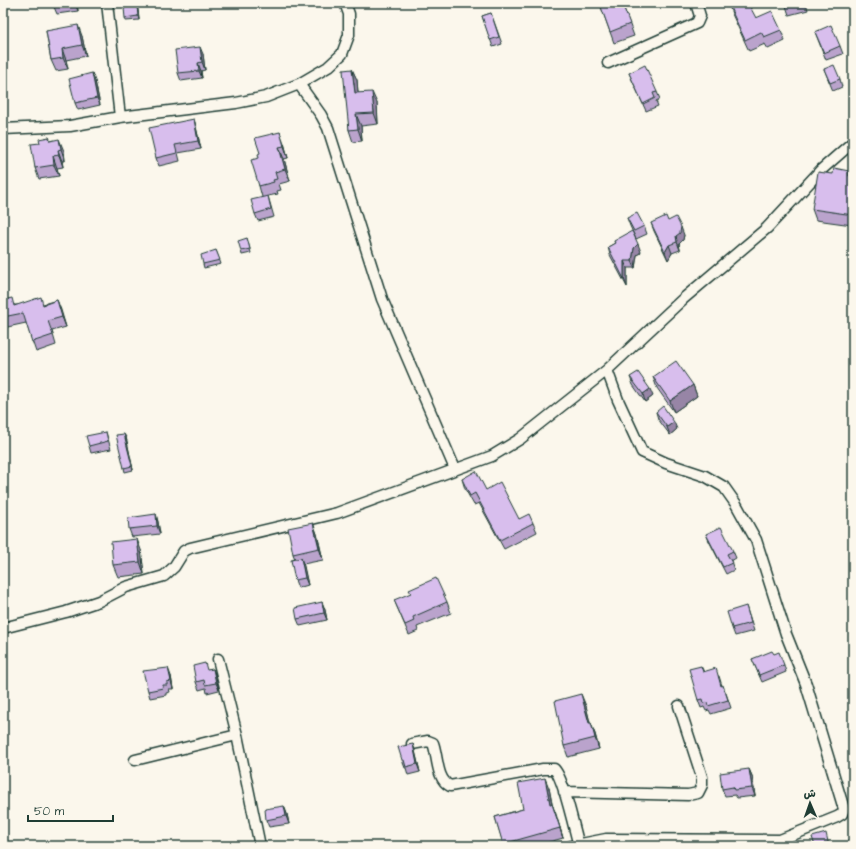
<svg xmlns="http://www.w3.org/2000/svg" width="856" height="849" font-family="'Architects Daughter','Playpen Sans Arabic',sans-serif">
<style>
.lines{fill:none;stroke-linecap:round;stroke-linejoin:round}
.street-casing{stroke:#1f3d34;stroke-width:13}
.street{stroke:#fbf7ec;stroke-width:10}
.wall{fill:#baa3cc;stroke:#1f3d34}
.shaded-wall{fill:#9785a6;stroke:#1f3d34}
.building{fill:#d8beed;stroke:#1f3d34}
</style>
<rect width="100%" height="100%" fill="#fbf7ec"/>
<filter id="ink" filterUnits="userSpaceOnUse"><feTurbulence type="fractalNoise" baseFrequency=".025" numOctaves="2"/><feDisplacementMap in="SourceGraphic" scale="8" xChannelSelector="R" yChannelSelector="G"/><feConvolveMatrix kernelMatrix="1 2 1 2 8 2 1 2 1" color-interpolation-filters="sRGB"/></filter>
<g filter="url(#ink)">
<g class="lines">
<defs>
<path id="street" d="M 107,3 L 120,117
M 608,63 L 697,23 L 700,16 L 696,3
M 299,84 L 321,115 L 328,128 L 382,299 L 455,469
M 3,129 L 70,126 L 120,117 L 236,103 L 266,97 L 299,84 L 328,67 L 342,54 L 349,35 L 349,14 L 345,3
M 607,370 L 618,400 L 642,452 L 666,463 L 705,476 L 724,487 L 736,504 L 756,540 L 786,634 L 806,684 L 844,809 L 842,814 L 837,817 L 780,840 L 782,846
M 3,628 L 66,612 L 99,601 L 126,587 L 164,576 L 174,567 L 184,551 L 190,548 L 337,513 L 492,456 L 520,439 L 607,370 L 683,299 L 767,228 L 821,170 L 853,142
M 218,659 L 237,735 L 260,846
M 412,744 L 428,741 L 433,743 C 438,756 436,779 450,786 L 543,769 L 554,769 C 563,776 575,832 579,846
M 135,760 L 237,735
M 564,792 L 688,795 L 698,793 L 702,785 L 702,777 L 679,706
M 571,846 L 606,839 L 780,840"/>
</defs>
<use href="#street" class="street-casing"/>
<use href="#street" class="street"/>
</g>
<path class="wall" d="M 77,3 L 78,11 L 57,14 L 54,7 Z
M 622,3 L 634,36 L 614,43 L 601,7 Z
M 728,3 L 756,18 L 781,30 L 785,41 L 768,49 L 765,44 L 749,51 L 732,14 Z
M 785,3 L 806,3 L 808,10 L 789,15 Z
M 137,6 L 138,10 L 139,20 L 126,21 L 125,18 Z
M 491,13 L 502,44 L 493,47 L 482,16 Z
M 46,31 L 82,36 L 86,56 L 66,60 L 68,69 L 56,71 L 51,60 Z
M 815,32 L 840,46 L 843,54 L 826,60 Z
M 203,54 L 205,70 L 201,71 L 202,78 L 181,81 L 178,73 Z
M 352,69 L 357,80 L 358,93 L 377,103 L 378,124 L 361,126 L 362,141 L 353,142 L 349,130 Z
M 824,69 L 840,79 L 842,87 L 833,91 Z
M 629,73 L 657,92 L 660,99 L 656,101 L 658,106 L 646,111 L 632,80 Z
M 95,81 L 100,105 L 78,110 L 75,103 Z
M 194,119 L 196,127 L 201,149 L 178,153 L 180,161 L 159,166 L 156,158 Z
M 49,137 L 51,141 L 64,151 L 65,161 L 62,161 L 63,167 L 57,168 L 59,176 L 39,179 L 35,168 L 40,143 Z
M 284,143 L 288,158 L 284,159 L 290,181 L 279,184 L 281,190 L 277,191 L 278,194 L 268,196 L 274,217 L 258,221 L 255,214 L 262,197 L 259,186 L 259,158 Z
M 851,176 L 853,177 L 853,246 L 852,225 L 816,220 L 812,209 Z
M 627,218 L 644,226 L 647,234 L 636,239 L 630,226 Z
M 651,223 L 684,235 L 683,240 L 679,244 L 680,250 L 672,253 L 668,260 L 654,231 Z
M 247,238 L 251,253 L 242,255 L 241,251 Z
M 614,241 L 641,252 L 637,255 L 635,268 L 627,268 L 627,287 L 610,255 L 608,247 L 615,243 Z
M 216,250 L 221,264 L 204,268 L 203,264 Z
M 3,300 L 15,305 L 43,304 L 57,300 L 66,327 L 52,331 L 56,345 L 36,352 L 26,323 L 3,328 Z
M 630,377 L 653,396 L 645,402 L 633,385 Z
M 653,377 L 693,385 L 697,396 L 674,412 L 657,388 Z
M 656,412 L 677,429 L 670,435 L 658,419 Z
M 106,432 L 108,439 L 111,449 L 91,453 L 89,446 Z
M 126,437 L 133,470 L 125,472 L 124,468 Z
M 462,479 L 486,490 L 519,519 L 533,523 L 537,532 L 504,549 L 479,503 L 474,505 L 465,489 Z
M 156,514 L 158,522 L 160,534 L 132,537 L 129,529 Z
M 313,523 L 317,534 L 323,560 L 303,564 L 308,585 L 298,588 L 295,580 L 295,559 L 293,554 Z
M 706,534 L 733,551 L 736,558 L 731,561 L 734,570 L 726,574 L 709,541 Z
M 141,550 L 144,574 L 118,577 L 113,565 Z
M 394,600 L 447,602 L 451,613 L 417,627 L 418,631 L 409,635 Z
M 322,602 L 325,610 L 327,620 L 300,626 L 297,619 Z
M 746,606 L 754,631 L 735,636 L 732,628 Z
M 774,654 L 784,665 L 786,672 L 762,682 L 752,659 Z
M 701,666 L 704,672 L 719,676 L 722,686 L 726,693 L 731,708 L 711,714 L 709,710 L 706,711 L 704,707 L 701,708 L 698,700 Z
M 213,669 L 216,677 L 219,690 L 207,693 L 206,688 L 199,690 L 196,682 L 208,670 Z
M 171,676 L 173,689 L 169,689 L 170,692 L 166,693 L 166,695 L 150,698 L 148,691 Z
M 586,706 L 590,723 L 595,734 L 599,749 L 568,757 L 564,746 Z
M 413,744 L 415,751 L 420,772 L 408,775 L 406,768 L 405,768 L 402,760 Z
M 749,769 L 752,776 L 755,796 L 737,798 L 735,795 L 725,796 L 722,789 Z
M 549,788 L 552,804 L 563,838 L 536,846 L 504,846 L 495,817 L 523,809 Z
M 284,806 L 287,814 L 289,824 L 269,827 L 266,820 Z"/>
<path class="shaded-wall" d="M 75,3 L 77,3 L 78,11 Z
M 137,6 L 138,10 L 139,20 L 138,16 Z
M 78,25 L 82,36 L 86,56 L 82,45 Z
M 200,47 L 203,54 L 205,70 L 202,62 Z
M 62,49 L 66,60 L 68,69 L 63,58 Z
M 198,63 L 201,71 L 202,78 L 199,71 Z
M 352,69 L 357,80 L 359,105 L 355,93 Z
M 92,73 L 95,81 L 100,105 L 97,98 Z
M 372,92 L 377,103 L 378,124 L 374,113 Z
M 356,114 L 361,126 L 362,141 L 358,129 Z
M 194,119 L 196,127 L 201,149 L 198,141 Z
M 280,132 L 284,143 L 288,158 L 284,146 Z
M 59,139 L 64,151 L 65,161 L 61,149 Z
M 279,147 L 284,159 L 290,181 L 285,169 Z
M 58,150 L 62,161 L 63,167 L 59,155 Z
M 53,156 L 57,168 L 59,176 L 54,165 Z
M 849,171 L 853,181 L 849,176 Z
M 681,227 L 684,235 L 683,240 L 679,244 L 680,250 L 677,242 L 676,236 Z
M 638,244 L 641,252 L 637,255 L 635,268 L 632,261 L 634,248 Z
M 669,245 L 672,253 L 668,260 L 665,252 Z
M 624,261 L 627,268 L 627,287 L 624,279 Z
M 57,300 L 61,310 L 66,327 L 62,317 Z
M 693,385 L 697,396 L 674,412 L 670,401 Z
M 650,389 L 653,396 L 645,402 L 643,394 Z
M 674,422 L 677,429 L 670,435 L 667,427 Z
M 124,434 L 126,437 L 133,470 Z
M 156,514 L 158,522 L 160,534 L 157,526 Z
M 313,523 L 317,534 L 323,560 L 319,548 Z
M 137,539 L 141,550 L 144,574 L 140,562 Z
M 301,558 L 304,566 L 308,585 L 305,578 Z
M 322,602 L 325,610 L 327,620 L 324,613 Z
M 168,668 L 171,676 L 173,689 L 171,681 Z
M 213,669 L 216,677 L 219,690 L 216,683 Z
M 581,694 L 586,706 L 593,735 L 589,723 Z
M 591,723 L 595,734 L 599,749 L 595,738 Z
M 413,744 L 415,751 L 420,772 L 417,764 Z
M 749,769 L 752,776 L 755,796 L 752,788 Z
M 545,778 L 549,788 L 554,814 L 550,804 Z
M 552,804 L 556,814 L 563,838 L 560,828 Z
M 284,806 L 287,814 L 289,824 L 286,816 Z"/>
<path class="building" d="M 53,3 L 75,3 L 54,7 Z
M 606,3 L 622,3 L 630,24 L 610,32 L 601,7 L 607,5 Z
M 728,3 L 748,3 L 756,18 L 772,11 L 781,30 L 764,37 L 761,32 L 745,40 Z
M 137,6 L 138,16 L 125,18 L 124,8 Z
M 491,13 L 499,37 L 490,40 L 482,16 Z
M 78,25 L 82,45 L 62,49 L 63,58 L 51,60 L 46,31 Z
M 831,25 L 840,46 L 824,53 L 815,32 Z
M 200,47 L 202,62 L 198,63 L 199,71 L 178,73 L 175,50 Z
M 645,65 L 657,92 L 653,93 L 655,98 L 643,104 L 629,73 Z
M 834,65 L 840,79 L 830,83 L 824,69 Z
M 352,69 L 355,93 L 372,92 L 374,113 L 356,114 L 358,129 L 349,130 L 343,70 Z
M 92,73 L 97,98 L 75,103 L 69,79 Z
M 194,119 L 198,141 L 175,145 L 177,153 L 156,158 L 149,128 Z
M 280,132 L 284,146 L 279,147 L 285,169 L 275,172 L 277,179 L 273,180 L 274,182 L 259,186 L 251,160 L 259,158 L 258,154 L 260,153 L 255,138 Z
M 49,137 L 50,141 L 59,139 L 61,149 L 58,150 L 59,155 L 53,156 L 54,165 L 35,168 L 31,144 L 40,143 L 39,139 Z
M 834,168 L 849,171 L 849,176 L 853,177 L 853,215 L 812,209 L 818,172 L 833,174 Z
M 268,196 L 271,209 L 255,214 L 251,200 Z
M 637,213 L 644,226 L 634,231 L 627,218 Z
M 666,216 L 668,221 L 676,217 L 681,227 L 680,233 L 676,236 L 677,242 L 669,245 L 665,252 L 651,223 Z
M 852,216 L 853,216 L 853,246 Z
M 632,231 L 638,244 L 634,248 L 632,261 L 624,261 L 624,279 L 608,247 L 615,243 L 614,241 Z
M 247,238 L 250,249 L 241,251 L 238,241 Z
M 216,250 L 220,260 L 203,264 L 201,255 Z
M 41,297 L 43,305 L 57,300 L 62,317 L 48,321 L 53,335 L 32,342 L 23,313 L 3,317 L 3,300 L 12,298 L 14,306 Z
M 676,361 L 693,385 L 670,401 L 653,377 Z
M 638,372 L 650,389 L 643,394 L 630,377 Z
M 663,406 L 674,422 L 667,427 L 656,412 Z
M 106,432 L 108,441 L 89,446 L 86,436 Z
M 124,434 L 132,466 L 124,468 L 116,435 Z
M 476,471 L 486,490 L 500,482 L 519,519 L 529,514 L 533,523 L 500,540 L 475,493 L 470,496 L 462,479 Z
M 156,514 L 157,526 L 129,529 L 128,518 Z
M 313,523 L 319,548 L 293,554 L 288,528 Z
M 721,527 L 733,551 L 727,554 L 732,563 L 723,567 L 706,534 Z
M 137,539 L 140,562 L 113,565 L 111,542 Z
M 301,558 L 305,578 L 295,580 L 291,560 Z
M 436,578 L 447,602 L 413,617 L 414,621 L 405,625 L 394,600 L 411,593 L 409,590 Z
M 322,602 L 324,613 L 297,619 L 295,608 Z
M 746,606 L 751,623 L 732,628 L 727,612 Z
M 772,651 L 774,654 L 779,652 L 784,665 L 759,675 L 752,659 Z
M 205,663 L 207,670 L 213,669 L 216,683 L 205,685 L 204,680 L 196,682 L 193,666 Z
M 701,666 L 703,672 L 716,668 L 721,686 L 723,685 L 728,700 L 708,706 L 707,702 L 703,703 L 702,699 L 698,700 L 689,669 Z
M 168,668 L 171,681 L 167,682 L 167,685 L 163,685 L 163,688 L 148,691 L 143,671 Z
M 581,694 L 589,723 L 591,723 L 595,738 L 564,746 L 555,701 Z
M 413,744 L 417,764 L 406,767 L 404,760 L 402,760 L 398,747 Z
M 749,769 L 752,788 L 734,790 L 733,787 L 722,789 L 720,773 Z
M 545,778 L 550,804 L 552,804 L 560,828 L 503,844 L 495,817 L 523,809 L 518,783 Z
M 284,806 L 286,816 L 266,820 L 265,809 Z
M 826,833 L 829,846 L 815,846 L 812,837 Z"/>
</g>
<rect width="856" height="849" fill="none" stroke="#fbf7ec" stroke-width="16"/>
<rect x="8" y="8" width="840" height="833" fill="none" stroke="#1f3d34" stroke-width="1.5" filter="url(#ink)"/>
<g transform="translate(810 803) rotate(358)" stroke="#fbf7ec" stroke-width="3" paint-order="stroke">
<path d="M0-3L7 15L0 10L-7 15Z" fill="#1f3d34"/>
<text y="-6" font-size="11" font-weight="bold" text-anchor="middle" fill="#1f3d34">ش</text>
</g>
<path d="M28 815v6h85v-6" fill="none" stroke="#1f3d34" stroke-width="2"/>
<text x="34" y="815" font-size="12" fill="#1f3d34" stroke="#fbf7ec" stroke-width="3" paint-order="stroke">50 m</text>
</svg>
